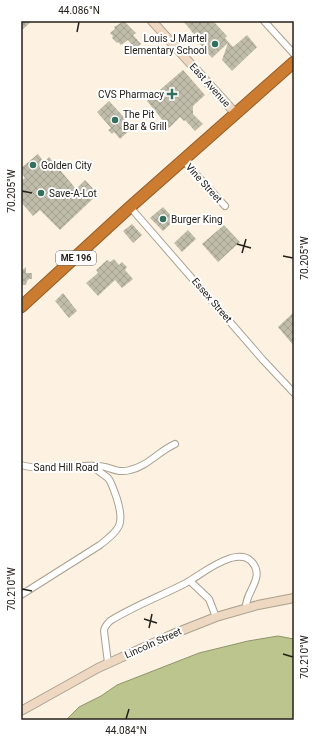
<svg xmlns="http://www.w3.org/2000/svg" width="315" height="741" font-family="Roboto,sans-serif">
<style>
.water{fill:#bcc58d;stroke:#8e946a}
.building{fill:url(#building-cross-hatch)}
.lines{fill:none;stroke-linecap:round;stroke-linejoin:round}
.street-casing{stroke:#aaa090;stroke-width:8}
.secondary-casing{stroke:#aaa090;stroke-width:10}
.highway-casing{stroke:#915c29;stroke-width:13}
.street{stroke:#fff;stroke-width:6}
.secondary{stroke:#efd8c1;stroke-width:8}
.highway{stroke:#cb7c31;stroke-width:11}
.ticks{fill:none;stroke:#24201a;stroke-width:1.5}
.poi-dot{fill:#32705d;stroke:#fff;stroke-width:1.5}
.labels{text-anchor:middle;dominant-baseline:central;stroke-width:4;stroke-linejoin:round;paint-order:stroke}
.shield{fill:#fff;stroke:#66635f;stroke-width:1}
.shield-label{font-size:9px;font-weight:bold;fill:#24201a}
.poi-label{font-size:10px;fill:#24201a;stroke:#fff;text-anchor:start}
.street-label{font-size:10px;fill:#24201a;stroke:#fff}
.neatline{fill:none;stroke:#24201a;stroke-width:1.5}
.ticks-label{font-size:10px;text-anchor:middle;fill:#24201a}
</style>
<defs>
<pattern id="building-cross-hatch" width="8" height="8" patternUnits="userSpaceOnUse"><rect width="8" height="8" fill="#c0bcaa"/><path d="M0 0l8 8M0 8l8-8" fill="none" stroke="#a5a192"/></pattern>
</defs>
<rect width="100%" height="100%" fill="#fdf2e1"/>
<path class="water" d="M 278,636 L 294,639 L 294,720 L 66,720 L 79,707 L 101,696 L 117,685 L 199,653 L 248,641 Z"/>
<path class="building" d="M 21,21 L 32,21 L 21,31 Z
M 124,21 L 136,33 L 133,35 L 141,44 L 135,48 L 128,40 L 121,45 L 118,42 L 117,43 L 112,38 L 113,36 L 110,33 L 115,29 L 114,27 Z
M 183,21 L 213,21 L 227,36 L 225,38 L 233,47 L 247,35 L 257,47 L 232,71 L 222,60 L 228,43 L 212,58 L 198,42 L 199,40 Z
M 183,70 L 205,95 L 193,106 L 193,114 L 203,124 L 195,131 L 185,120 L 184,121 L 180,117 L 169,128 L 147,101 Z
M 109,101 L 133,127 L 120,139 L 114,132 L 112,134 L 108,130 L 111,128 L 97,112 Z
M 38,154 L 44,162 L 49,157 L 76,189 L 85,180 L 98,194 L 60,230 L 40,210 L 33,216 L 21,202 L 21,181 L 25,178 L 21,172 L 21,168 Z
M 163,207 L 175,220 L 163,231 L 150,218 Z
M 132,224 L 142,235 L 133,243 L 123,231 Z
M 224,225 L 240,242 L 218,262 L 202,244 Z
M 188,230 L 196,239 L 182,252 L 174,243 Z
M 114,259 L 119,265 L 122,262 L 127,267 L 125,270 L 133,279 L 122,288 L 115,280 L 98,296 L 86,283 L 98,273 L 96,270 L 107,260 L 110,262 Z
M 26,267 L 26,273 L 32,273 L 32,279 L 29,279 L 27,281 L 26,285 L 21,285 L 21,271 Z
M 63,293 L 77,311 L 69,318 L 55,301 Z
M 294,312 L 294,346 L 278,327 Z"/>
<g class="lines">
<defs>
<path id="street" d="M 264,21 L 294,54
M 183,160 L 225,206
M 130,207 L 263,360 L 294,393
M 21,465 C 46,472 72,464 98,466 C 110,466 116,474 130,470 C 148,466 159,451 175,444
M 190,581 L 209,599 L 216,617
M 21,595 L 100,545 C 120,529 125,525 117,499 C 115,493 113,487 110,481 L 108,478 L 92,466
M 108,663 L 104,631 C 104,627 107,624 110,621 C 134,606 161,596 186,583 C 202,574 212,564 231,558 C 238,556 246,556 251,561 C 267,578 244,592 246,609"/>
<path id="secondary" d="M 152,21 L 236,114
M 21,711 L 98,668 L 173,634 L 216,617 L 258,605 L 294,598"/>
<path id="highway" d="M 21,307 L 130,207 L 294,62"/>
</defs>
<use href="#street" class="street-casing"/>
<use href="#secondary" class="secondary-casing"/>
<use href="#highway" class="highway-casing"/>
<use href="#street" class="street"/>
<use href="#secondary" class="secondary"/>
<use href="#highway" class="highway"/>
</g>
<path class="ticks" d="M 77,32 L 79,22M 22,191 L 32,193M 237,244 L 251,248M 242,253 L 246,239M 283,256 L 293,258M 22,589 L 32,591M 144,619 L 157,623M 149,628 L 152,614M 283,654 L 293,657M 126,719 L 129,709"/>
<g class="poi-dot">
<circle cx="215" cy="44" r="4"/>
<path d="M170 88h4v4h4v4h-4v4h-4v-4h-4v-4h4z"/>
<circle cx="115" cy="120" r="4"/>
<circle cx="33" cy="165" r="4"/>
<circle cx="41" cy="193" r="4"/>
<circle cx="163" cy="219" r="4"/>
</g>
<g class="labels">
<rect class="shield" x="56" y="251" width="40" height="14" rx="3"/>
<g class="shield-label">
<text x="76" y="258">ME 196</text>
</g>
<g class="poi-label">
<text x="207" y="38" text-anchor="end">Louis J Martel<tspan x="207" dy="12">Elementary School</tspan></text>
<text x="164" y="94" text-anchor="end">CVS Pharmacy</text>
<text x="123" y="114">The Pit<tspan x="123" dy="12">Bar &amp; Grill</tspan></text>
<text x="41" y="165">Golden City</text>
<text x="49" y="193">Save-A-Lot</text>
<text x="171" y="219">Burger King</text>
</g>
<g class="street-label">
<text transform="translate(210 85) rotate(48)">East Avenue</text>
<text transform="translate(204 183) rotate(48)">Vine Street</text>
<text transform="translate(212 300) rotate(49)">Essex Street</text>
<text x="66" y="467">Sand Hill Road</text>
<text transform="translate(153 643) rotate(-24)">Lincoln Street</text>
</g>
</g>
<rect width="315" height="741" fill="none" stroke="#ffffff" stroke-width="44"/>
<rect x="22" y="22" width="271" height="697" class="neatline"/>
<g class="ticks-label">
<text x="79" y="14">44.086°N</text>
<text transform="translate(11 191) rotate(-90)" y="4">70.205°W</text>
<text transform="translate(304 258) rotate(-90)" y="4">70.205°W</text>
<text transform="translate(11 589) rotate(-90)" y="4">70.210°W</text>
<text transform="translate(304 657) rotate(-90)" y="4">70.210°W</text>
<text x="126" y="734">44.084°N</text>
</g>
</svg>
